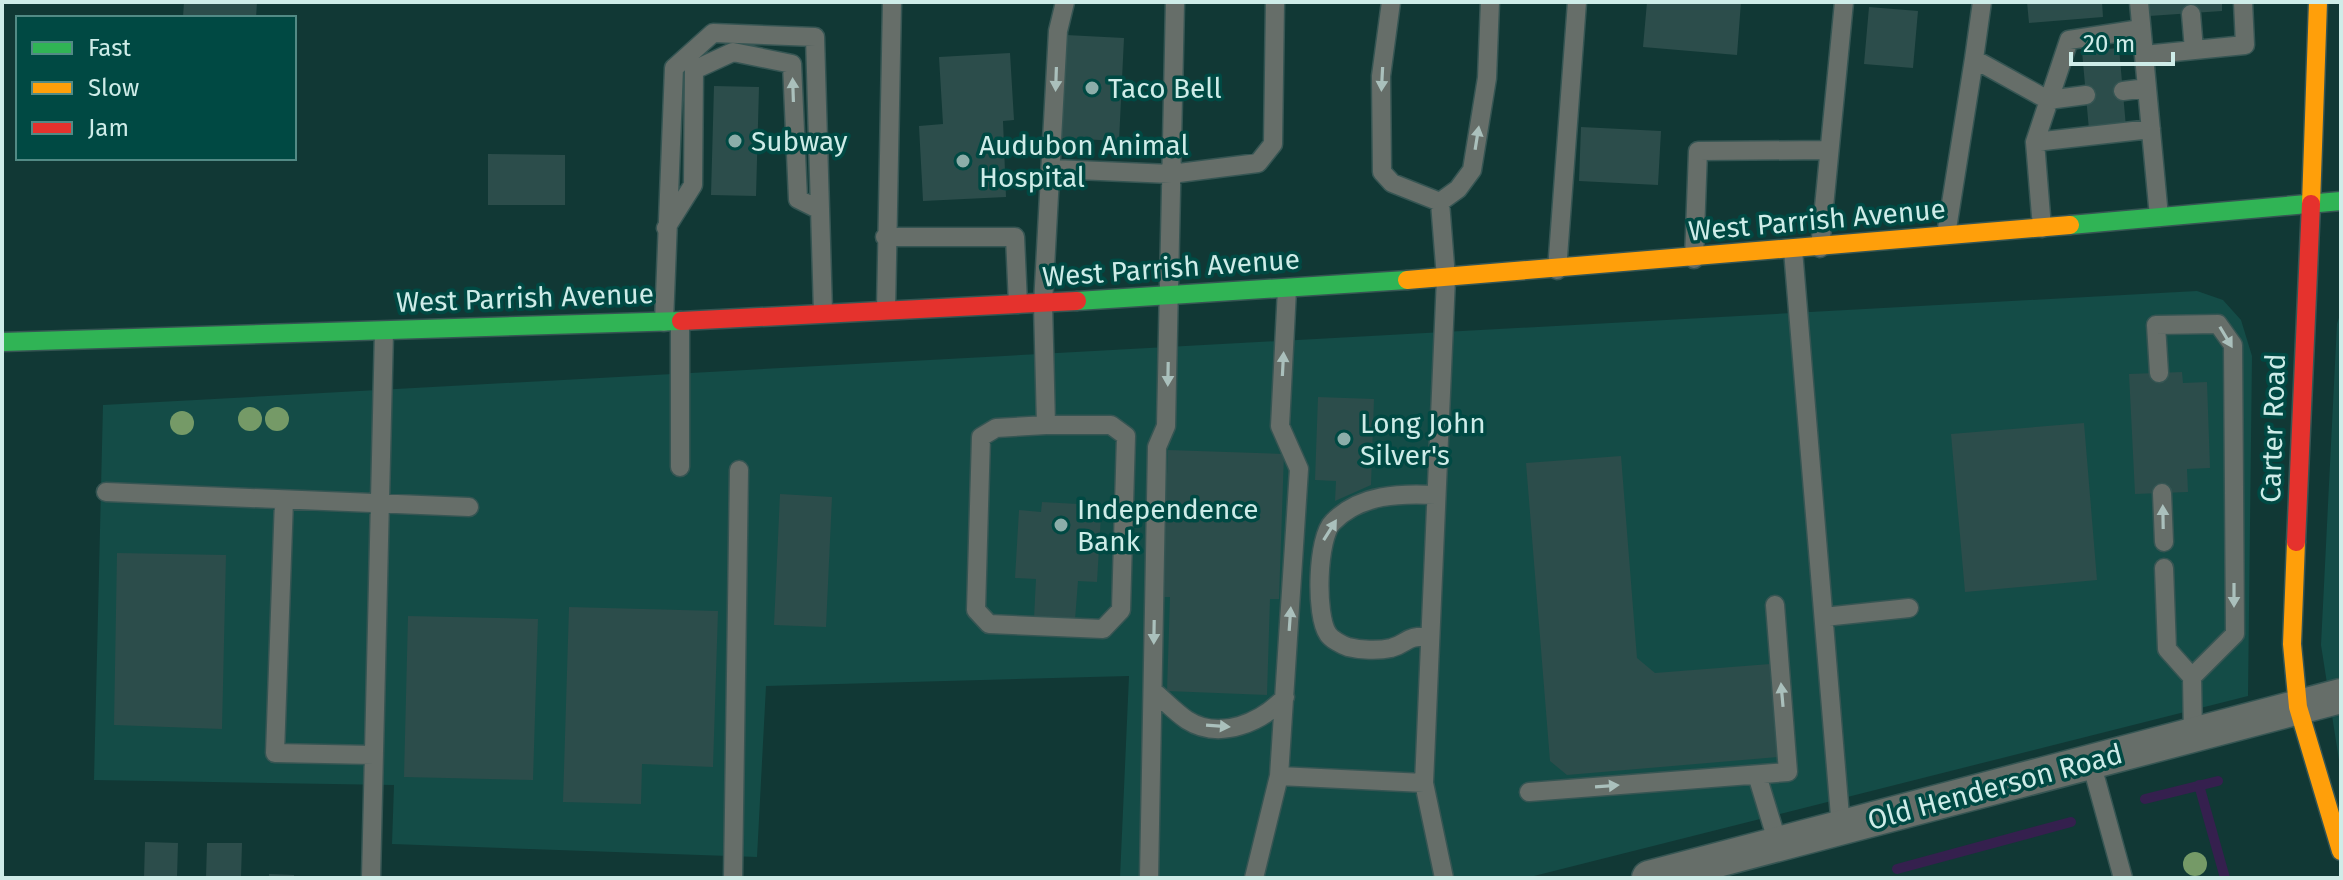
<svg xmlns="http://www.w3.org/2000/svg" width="2343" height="880" font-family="'Fira Sans',sans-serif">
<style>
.built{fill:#144c47}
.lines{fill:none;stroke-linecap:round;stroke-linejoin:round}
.stream{stroke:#35204e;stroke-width:10}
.building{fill:#2c4d4b}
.lane-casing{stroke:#365553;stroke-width:21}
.street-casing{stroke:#365553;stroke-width:37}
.fast-casing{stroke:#365553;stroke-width:21}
.slow-casing{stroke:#365553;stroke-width:21}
.jam-casing{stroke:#365553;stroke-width:21}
.lane{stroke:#666e69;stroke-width:18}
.street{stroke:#666e69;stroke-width:34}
.fast{stroke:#30b455;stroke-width:18}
.slow{stroke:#ff9f0a;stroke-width:18}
.jam{stroke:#e5322d;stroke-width:18}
.tree{fill:#759a67}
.oneway{fill:#aac0bc}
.poi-dot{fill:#8cada9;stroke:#004943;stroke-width:3}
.labels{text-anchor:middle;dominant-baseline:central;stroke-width:7;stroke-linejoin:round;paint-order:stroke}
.poi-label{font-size:28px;fill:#ceece8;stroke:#004943;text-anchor:start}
.street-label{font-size:28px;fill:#ceece8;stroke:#004943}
</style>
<rect width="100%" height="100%" fill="#113835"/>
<path class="built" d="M 2197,291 L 2223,300 L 2241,320 L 2252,356 L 2248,696 L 1526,878 L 1120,878 L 1129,676 L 766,686 L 757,857 L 392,844 L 394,785 L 94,780 L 103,405 Z
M 2341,311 L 2341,773 L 2321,645 L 2337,324 Z"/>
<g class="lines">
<path class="stream" d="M 2199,785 L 2225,878
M 2145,799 L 2218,781
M 1897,869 L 2071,822"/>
</g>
<path class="building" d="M 184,2 L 257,2 L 256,18 L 183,17 Z
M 1647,2 L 1741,2 L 1737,55 L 1643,47 Z
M 2027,2 L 2102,2 L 2103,17 L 2029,23 Z
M 2149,2 L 2222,2 L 2222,11 L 2149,16 Z
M 1869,7 L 1918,11 L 1913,68 L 1864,64 Z
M 1066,35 L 1124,38 L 1119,141 L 1061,138 Z
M 2119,48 L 2126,127 L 2089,130 L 2082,51 Z
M 1010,53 L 1014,120 L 1003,121 L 1006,197 L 923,201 L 919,126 L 943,124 L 939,57 Z
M 714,86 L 759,87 L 756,196 L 711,195 Z
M 1581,127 L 1661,131 L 1658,185 L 1579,181 Z
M 488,154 L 565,155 L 565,205 L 488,205 Z
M 2182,372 L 2183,383 L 2207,382 L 2210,468 L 2187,469 L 2188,492 L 2135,494 L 2129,374 Z
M 1318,397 L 1374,399 L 1371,485 L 1335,501 L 1336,481 L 1315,480 Z
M 2084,423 L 2097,580 L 1965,592 L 1951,434 Z
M 1168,450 L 1284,454 L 1279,599 L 1270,599 L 1267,695 L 1167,691 L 1170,597 L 1162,597 Z
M 1621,456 L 1637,658 L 1655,673 L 1770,664 L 1778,757 L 1567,775 L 1550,761 L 1526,463 Z
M 780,494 L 832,497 L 826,627 L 774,625 Z
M 1042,502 L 1078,504 L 1078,514 L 1101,515 L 1097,582 L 1078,581 L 1075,620 L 1034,618 L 1036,579 L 1015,578 L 1019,510 L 1041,512 Z
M 117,553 L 226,555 L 222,729 L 114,725 Z
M 569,607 L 718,611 L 713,767 L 642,764 L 641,804 L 563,802 Z
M 408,616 L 538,619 L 533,780 L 404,777 Z
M 145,842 L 178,843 L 177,878 L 144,878 Z
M 207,843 L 242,843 L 241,878 L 206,878 Z
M 269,874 L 294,875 L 294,878 L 269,878 Z"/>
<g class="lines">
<defs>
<path id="lane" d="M 1391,2 L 1381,76 L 1382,172 L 1392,183 L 1440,202
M 2139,2 L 2159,217
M 2191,14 L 2194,50
M 2144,55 L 2245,45 L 2243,2
M 1974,59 L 1982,2
M 2123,91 L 2147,88
M 2035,142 L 2069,40 L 2141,29
M 1053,169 L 1171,174 L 1258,163 L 1273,144 L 1275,2
M 1440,202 L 1446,278 L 1424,783 L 1444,878
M 1440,202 L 1458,189 L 1472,170 L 1487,78 L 1490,2
M 666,228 L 693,185 L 694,70 L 733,52 L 792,64 L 798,199 L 820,210
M 2042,228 L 2035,142 L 2151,129
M 1946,235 L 1974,59 L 2048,100 L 2086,95
M 885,237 L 1015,237 L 1018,304
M 1820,248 L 1844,2
M 1793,250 L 1841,828
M 1694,259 L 1698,151 L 1829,150
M 1557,270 L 1577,2
M 886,310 L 892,2
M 664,322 L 674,68 L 713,33 L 815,37 L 823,312
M 2159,373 L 2156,325 L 2218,324 L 2233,345 L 2235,634 L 2192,677
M 1046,425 L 1111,425 L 1126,436 L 1121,610 L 1103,629 L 989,624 L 976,610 L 981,437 L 996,428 L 1046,425 L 1043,304 L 1058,31 L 1065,2
M 680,467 L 680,321
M 106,492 L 469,507
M 2162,493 L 2164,542
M 284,500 L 275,753 L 374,755
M 2164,568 L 2167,649 L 2192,677 L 2193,735
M 1824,617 L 1909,608
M 1430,637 C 1405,635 1409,643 1391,648 C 1378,651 1360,650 1348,647 C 1342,645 1331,639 1328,634 C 1315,616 1317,537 1333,522 C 1360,494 1401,493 1436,495
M 1153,691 C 1164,700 1175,712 1187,720 C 1220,741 1262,722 1285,697
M 2091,762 L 2123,878
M 1757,775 L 1778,844
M 1279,776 L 1424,783
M 1529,792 L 1788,772 L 1775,605
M 371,878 L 384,331
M 733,878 L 739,470
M 1149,878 L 1157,447 L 1166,426 L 1175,2
M 1254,878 L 1279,776 L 1299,469 L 1280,426 L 1287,289"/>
<path id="street" d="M 1649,878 L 2341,696"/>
<path id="fast" d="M 2070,225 L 2341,201
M 1077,301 L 1407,280
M 2,342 L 681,321"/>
<path id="slow" d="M 2311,204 L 2318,2
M 1407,280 L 2070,225
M 2296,542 L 2292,644 L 2298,707 L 2341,851"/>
<path id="jam" d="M 681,321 L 1077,301
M 2296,542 L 2311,204"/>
</defs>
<use href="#lane" class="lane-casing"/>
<use href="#street" class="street-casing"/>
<use href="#fast" class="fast-casing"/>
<use href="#slow" class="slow-casing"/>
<use href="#jam" class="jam-casing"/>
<use href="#lane" class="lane"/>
<use href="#street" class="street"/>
<use href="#fast" class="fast"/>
<use href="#slow" class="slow"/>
<use href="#jam" class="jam"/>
</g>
<g class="tree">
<circle cx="250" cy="419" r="12"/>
<circle cx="277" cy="419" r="12"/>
<circle cx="182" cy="423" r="12"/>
<circle cx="2195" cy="864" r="12"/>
</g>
<defs><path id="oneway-solid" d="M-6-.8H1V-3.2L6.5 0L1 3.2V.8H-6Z" transform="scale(2)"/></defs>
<g class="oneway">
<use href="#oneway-solid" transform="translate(1056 79) rotate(92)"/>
<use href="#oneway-solid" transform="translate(1382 79) rotate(93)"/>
<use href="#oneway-solid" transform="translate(793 90) rotate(-92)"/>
<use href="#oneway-solid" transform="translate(1477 138) rotate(-81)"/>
<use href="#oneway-solid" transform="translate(2226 337) rotate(59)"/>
<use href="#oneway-solid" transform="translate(1283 364) rotate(-87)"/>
<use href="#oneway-solid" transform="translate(1168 374) rotate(91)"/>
<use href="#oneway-solid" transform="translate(2163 517) rotate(-91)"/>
<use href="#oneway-solid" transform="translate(1330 530) rotate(-58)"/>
<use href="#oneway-solid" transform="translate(2234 595) rotate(90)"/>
<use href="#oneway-solid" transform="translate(1290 619) rotate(-86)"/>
<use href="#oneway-solid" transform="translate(1154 632) rotate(91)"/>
<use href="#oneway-solid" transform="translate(1782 695) rotate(-95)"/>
<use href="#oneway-solid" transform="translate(1218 726) rotate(4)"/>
<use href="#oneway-solid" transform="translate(1607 786) rotate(-4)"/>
</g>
<g class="poi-dot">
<circle cx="1092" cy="88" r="8"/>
<circle cx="735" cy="141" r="8"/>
<circle cx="963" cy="161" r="8"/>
<circle cx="1344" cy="439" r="8"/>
<circle cx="1061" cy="525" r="8"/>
</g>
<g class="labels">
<g class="poi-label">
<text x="1108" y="88">Taco Bell</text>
<text x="751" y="141">Subway</text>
<text x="979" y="145">Audubon Animal<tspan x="979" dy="32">Hospital</tspan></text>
<text x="1360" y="423">Long John<tspan x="1360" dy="32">Silver's</tspan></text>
<text x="1077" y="509">Independence<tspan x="1077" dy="32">Bank</tspan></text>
</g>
<g class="street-label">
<text transform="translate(1817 220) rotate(-5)">West Parrish Avenue</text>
<text transform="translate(1171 268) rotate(-4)">West Parrish Avenue</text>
<text transform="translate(525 298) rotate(-2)">West Parrish Avenue</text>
<text transform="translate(2273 428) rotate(-88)">Carter Road</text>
<text transform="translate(1995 787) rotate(-15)">Old Henderson Road</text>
</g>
</g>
<rect width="2343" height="880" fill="none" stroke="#ceece8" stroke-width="8"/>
<rect x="16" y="16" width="280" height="144" fill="#004943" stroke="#528a85" stroke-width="2"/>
<rect x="32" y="42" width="40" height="12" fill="#30b455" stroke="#528a85" stroke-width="2"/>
<text x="88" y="56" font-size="24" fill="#ceece8">Fast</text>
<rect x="32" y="82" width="40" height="12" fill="#ff9f0a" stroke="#528a85" stroke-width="2"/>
<text x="88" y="96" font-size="24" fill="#ceece8">Slow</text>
<rect x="32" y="122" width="40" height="12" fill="#e5322d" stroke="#528a85" stroke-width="2"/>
<text x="88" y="136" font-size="24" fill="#ceece8">Jam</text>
<path d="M2071 52v12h102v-12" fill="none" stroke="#ceece8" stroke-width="4"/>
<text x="2083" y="52" font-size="24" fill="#ceece8" stroke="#004943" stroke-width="6" paint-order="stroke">20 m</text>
</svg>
